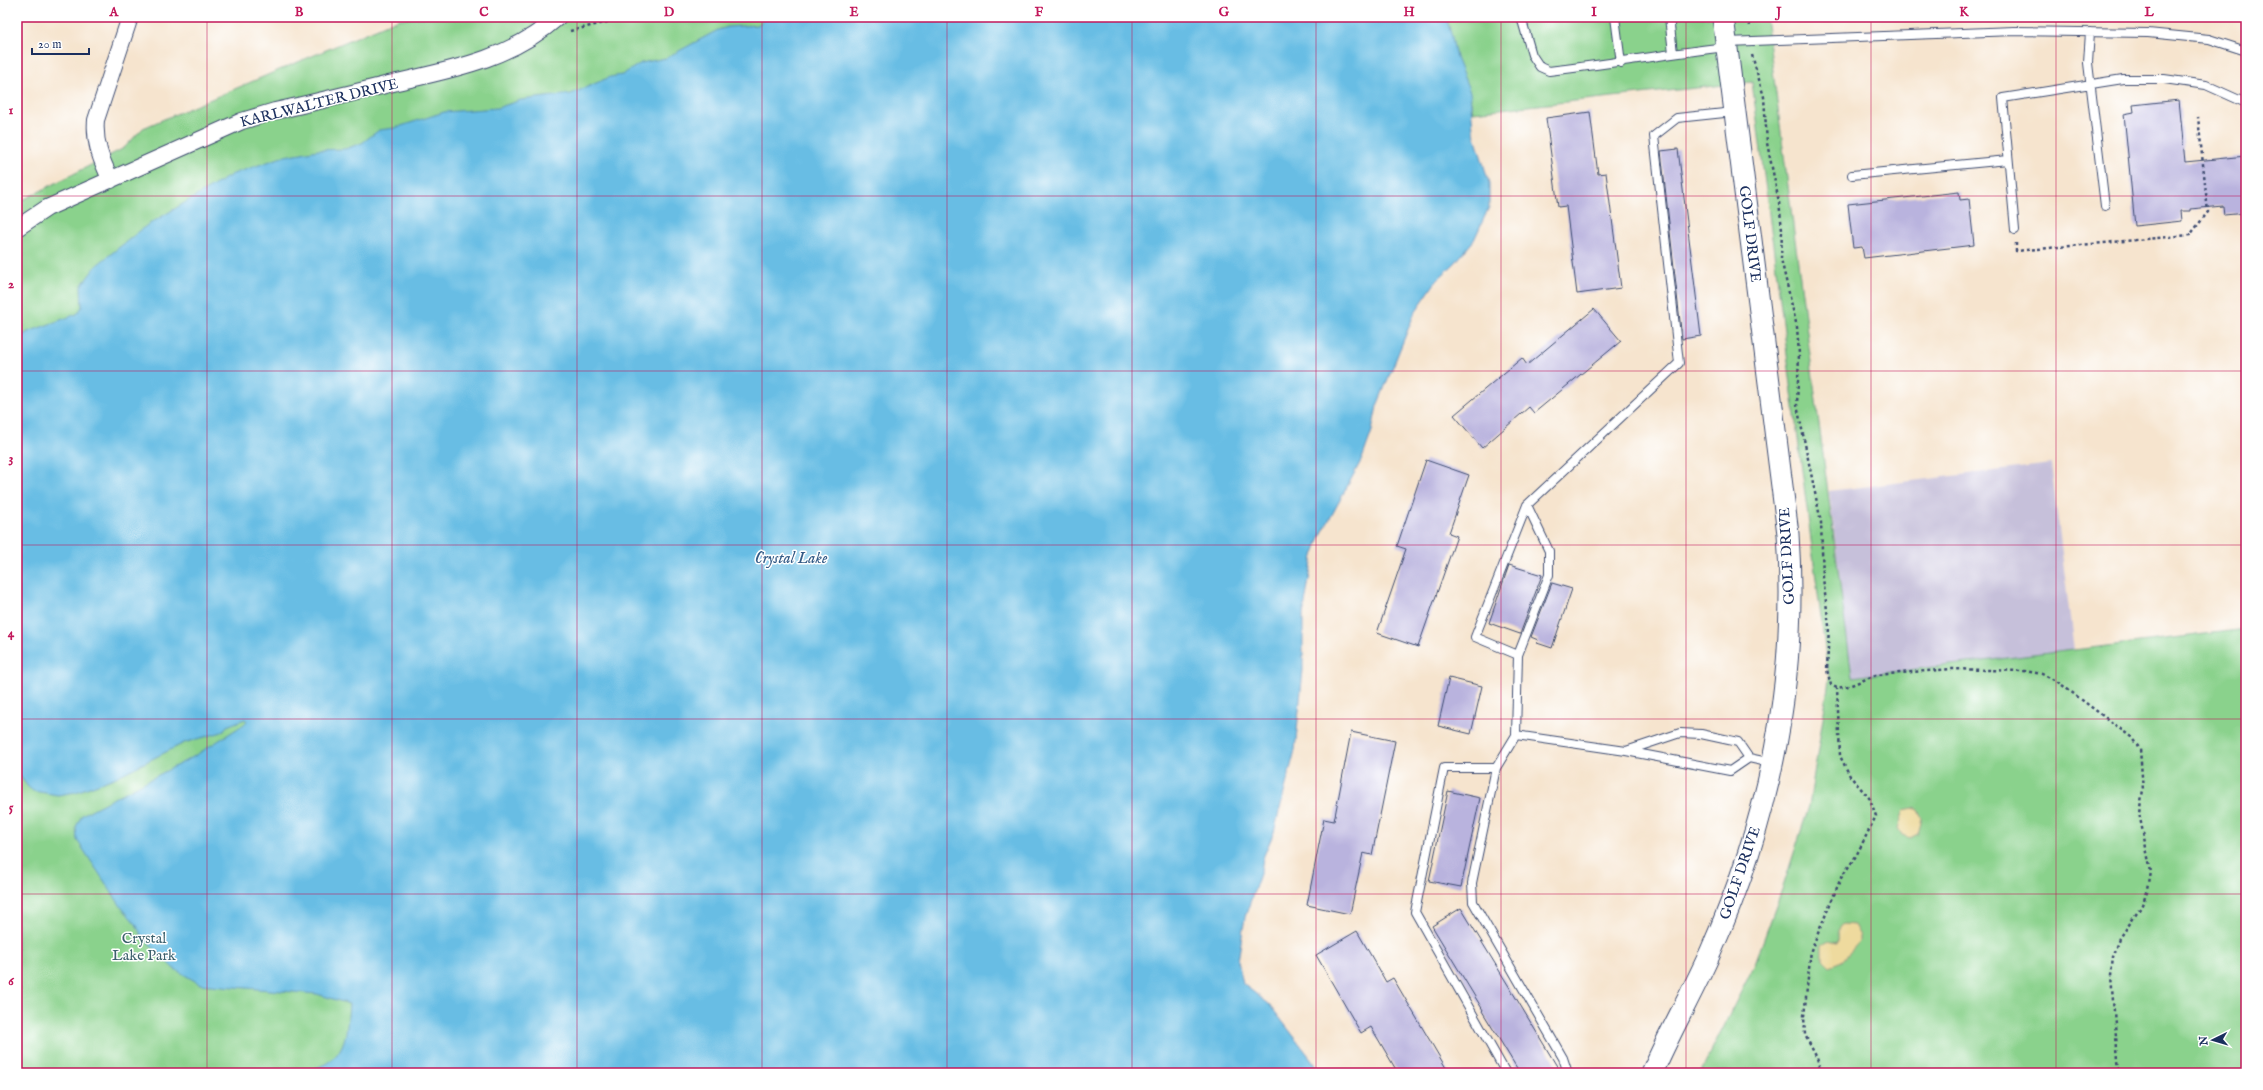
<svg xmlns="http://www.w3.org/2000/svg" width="2263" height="1090" font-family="'IM FELL English',serif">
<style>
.industrial{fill:#c6c0da}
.green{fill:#8ad28c;stroke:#528075}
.sand{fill:#eeda9e;stroke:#84847e}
.water{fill:#67bde4;stroke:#4176a1}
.building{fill:#b9b3de}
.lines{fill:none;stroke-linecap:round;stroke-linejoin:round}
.service-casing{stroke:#3c4a6f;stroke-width:10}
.minor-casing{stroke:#3c4a6f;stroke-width:18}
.tertiary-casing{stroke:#3c4a6f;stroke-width:23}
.path{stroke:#3c4a6f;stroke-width:2.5;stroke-dasharray:3 3;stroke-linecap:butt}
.service{stroke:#fff;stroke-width:8}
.minor{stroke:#fff;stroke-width:16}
.tertiary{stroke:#fff;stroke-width:21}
.grid{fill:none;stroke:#c2185b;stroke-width:1;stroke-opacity:0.55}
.labels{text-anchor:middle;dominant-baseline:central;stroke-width:3;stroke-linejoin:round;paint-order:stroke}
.street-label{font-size:15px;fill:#1b2f5e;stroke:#fff}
.park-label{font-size:15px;fill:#3c606c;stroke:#fff}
.water-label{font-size:16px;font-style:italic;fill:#325a86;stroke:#fff}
.neatline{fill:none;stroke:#c2185b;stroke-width:1.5}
.grid-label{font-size:13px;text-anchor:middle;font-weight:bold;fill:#c2185b}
</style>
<rect width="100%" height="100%" fill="#fff"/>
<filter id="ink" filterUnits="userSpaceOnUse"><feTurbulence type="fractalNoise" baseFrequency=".025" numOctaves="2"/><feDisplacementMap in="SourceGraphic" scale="8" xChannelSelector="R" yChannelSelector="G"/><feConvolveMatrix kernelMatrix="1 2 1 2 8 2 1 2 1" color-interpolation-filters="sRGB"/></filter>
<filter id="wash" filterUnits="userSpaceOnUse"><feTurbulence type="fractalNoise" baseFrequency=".012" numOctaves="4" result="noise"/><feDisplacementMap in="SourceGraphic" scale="16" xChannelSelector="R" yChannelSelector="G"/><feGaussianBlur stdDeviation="0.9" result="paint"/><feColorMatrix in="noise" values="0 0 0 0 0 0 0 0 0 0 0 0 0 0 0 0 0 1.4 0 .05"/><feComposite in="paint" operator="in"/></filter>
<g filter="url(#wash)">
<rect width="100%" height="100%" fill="#f6e4ce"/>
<path class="industrial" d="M 2051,464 L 2074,650 L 1852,677 L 1829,491 Z"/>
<path class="green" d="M 425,17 L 784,17 L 17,382 L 17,203 L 124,148 L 143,128 L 399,19 Z
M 1446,17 L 1766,17 L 1852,677 L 2246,629 L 2246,1073 L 1700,1073 L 1754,966 L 1784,884 L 1809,806 L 1829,680 L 1752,82 L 1473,112 C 1470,92 1463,78 1456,59 C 1452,45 1451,31 1446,17 Z
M 266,697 L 384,972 L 364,1073 L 17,1073 L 17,740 Z"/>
<path class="sand" d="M 1913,808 L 1918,810 L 1922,819 L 1918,834 L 1910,838 L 1902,835 L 1898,828 L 1904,810 Z
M 1843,924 L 1854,925 L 1860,936 L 1860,941 L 1842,961 L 1829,966 L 1822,959 L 1822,945 L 1828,941 L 1837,943 C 1841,936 1834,929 1843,924 Z"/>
<path class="water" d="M 766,17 L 1446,17 L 1452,37 L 1456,58 L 1470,92 L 1473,129 L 1489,183 L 1489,207 L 1474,240 L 1455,263 L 1437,280 L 1415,312 L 1377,406 L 1372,431 L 1362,459 L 1320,537 L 1313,556 L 1303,615 L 1303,670 L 1295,750 L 1274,832 L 1263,858 L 1261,871 L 1245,917 L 1238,961 L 1243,984 L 1269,1004 L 1322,1073 L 307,1073 C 313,1068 320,1067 327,1063 C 348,1050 347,1026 349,1004 L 317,994 L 211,985 L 200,984 L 173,968 L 141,935 L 136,924 L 122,908 L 77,840 L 76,827 L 82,815 L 93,809 L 193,757 L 243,725 L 247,721 L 245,719 L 227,726 L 222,732 L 184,743 L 114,778 L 76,792 L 58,795 L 33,791 L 28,787 L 17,772 L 17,339 L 28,332 L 77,314 L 82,307 L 81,286 L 97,265 L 146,226 L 233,174 L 285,156 L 318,150 L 345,149 L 362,143 L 379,130 L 395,128 L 444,112 L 497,108 L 521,100 L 571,94 L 610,77 L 622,75 L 641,63 L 666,58 L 718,30 L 728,27 L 758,25 Z"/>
<g id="blocks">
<path class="building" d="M 2179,100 L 2185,162 L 2246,156 L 2246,213 L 2224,215 L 2223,206 L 2190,209 L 2190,211 L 2181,211 L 2182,221 L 2135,226 L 2124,114 L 2134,112 L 2133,105 Z
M 1590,112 L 1598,174 L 1606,173 L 1621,288 L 1577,294 L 1566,206 L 1558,207 L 1546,118 Z
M 1678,149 L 1701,336 L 1682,339 L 1661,151 Z
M 1959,192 L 1960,200 L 1969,199 L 1974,245 L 1864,258 L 1862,247 L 1853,248 L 1848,204 Z
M 1594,309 L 1621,341 L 1534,413 L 1529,407 L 1482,448 L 1454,415 L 1522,358 L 1527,365 Z
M 1426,460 L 1469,475 L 1449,533 L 1457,536 L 1418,647 L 1377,633 L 1406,549 L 1397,546 Z
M 1509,565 L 1542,575 L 1520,634 L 1489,623 Z
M 1552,583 L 1572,589 L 1552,648 L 1537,643 L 1538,640 L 1531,637 Z
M 1449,678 L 1482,686 L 1471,734 L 1438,726 Z
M 1351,732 L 1395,741 L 1372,855 L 1363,853 L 1350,914 L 1307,905 L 1324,819 L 1334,821 Z
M 1448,791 L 1480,798 L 1461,887 L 1429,881 Z
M 1461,908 L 1516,998 L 1561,1073 L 1520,1073 L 1482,1011 L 1483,1010 L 1432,926 Z
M 1357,931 L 1386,982 L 1393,978 L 1449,1073 L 1398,1073 L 1371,1027 L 1361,1033 L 1316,955 Z"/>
</g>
</g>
<g filter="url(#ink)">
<use href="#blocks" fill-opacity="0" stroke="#3c4a6f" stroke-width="1"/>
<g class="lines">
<defs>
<path id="service" d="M 1521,17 L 1532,55 L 1540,67 L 1549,71 C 1608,64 1667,54 1726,47
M 1615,17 L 1621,63
M 1669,17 L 1673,53
M 2090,32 L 2088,63 L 2105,206
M 1727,42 L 2014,31 L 2148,33 L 2209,39 L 2246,51
M 1852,175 L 2008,160
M 2015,230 L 2003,98 L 2123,79 L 2164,79 L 2206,85 L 2246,103
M 1518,655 L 1549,575 L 1549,551 L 1527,505
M 1516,735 L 1626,751
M 1749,758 L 1730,771 L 1626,751 L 1680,733 L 1701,734 L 1738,742 L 1749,758 L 1772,763
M 1496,768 L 1472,883 L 1473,902 L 1563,1058 L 1568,1073
M 1506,1073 L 1415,912 L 1444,768 L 1496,768 L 1516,735 L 1518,655 L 1475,637 L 1527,505 L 1679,363 L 1654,136 L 1677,118 L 1734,112"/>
<path id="minor" d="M 111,180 C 101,160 94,142 96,120 L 130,17
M 17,228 L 47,208 L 242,121 L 275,111 C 316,102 356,92 397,82 C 455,69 512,58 558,17"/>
<path id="tertiary" d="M 1652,1073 C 1670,1031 1693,992 1711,951 C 1770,819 1798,678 1788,534 L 1723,17"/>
</defs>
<use href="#service" class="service-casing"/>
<use href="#minor" class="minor-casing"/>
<use href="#tertiary" class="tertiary-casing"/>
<path class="path" d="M 1749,17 L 1750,28
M 570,31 L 628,17
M 1752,55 L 1764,97 L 1767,143 L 1779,202 L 1782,229 L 1781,259 L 1797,327 L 1799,354 L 1797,405 L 1821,522 L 1823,578 L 1829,626 L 1827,670 L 1831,685 L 1837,688 L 1849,686 L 1876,675 L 1951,669 L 2024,671 L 2042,674 L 2058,682 L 2131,737 L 2140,749 L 2143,790 L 2139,813 L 2151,872 L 2148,890 L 2141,907 L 2120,938 L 2113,956 L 2111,975 L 2119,1073
M 2016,243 L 2016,251 L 2190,235 L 2208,212 L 2198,117
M 1821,1073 L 1817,1058 L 1805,1035 L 1804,1016 L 1811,950 L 1841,878 L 1856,856 L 1876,816 L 1870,799 L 1850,776 L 1840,756 L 1837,688"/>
<use href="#service" class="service"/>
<use href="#minor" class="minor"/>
<use href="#tertiary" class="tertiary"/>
</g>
</g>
<path class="grid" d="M 207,17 L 207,1073M 392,17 L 392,1073M 577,17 L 577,1073M 762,17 L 762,1073M 947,17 L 947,1073M 1132,17 L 1132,1073M 1316,17 L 1316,1073M 1501,17 L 1501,1073M 1686,17 L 1686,1073M 1871,17 L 1871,1073M 2056,17 L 2056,1073M 17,196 L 2246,196M 17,371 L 2246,371M 17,545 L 2246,545M 17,719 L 2246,719M 17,894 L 2246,894"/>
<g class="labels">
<g class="street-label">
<text transform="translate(319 103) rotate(-14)">KARLWALTER DRIVE</text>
<text transform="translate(1750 234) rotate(83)">GOLF DRIVE</text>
<text transform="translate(1787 556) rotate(-93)">GOLF DRIVE</text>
<text transform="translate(1740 873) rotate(-71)">GOLF DRIVE</text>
</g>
<g class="park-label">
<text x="144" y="938">Crystal<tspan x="144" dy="17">Lake Park</tspan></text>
</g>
<g class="water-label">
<text x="791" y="559">Crystal Lake</text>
</g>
</g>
<rect width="2263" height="1090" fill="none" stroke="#fff" stroke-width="44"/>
<g transform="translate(2213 1040) rotate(265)" stroke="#ffffff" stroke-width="3" paint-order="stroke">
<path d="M0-3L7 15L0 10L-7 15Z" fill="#1b2f5e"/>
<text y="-6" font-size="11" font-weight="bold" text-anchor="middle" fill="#1b2f5e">N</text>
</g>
<path d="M32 48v6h57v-6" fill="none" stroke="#1b2f5e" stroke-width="2"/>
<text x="38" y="48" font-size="12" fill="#1b2f5e" stroke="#ffffff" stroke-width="3" paint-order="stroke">20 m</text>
<rect x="22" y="22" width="2219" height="1046" class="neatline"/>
<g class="grid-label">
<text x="114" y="16">A</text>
<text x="299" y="16">B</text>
<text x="484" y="16">C</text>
<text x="669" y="16">D</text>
<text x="854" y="16">E</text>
<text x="1039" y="16">F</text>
<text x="1224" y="16">G</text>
<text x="1409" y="16">H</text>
<text x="1594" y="16">I</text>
<text x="1779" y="16">J</text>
<text x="1964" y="16">K</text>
<text x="2149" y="16">L</text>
<text x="11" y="114">1</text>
<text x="11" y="288">2</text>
<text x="11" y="462">3</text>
<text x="11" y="637">4</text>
<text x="11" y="811">5</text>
<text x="11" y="985">6</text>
</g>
</svg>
